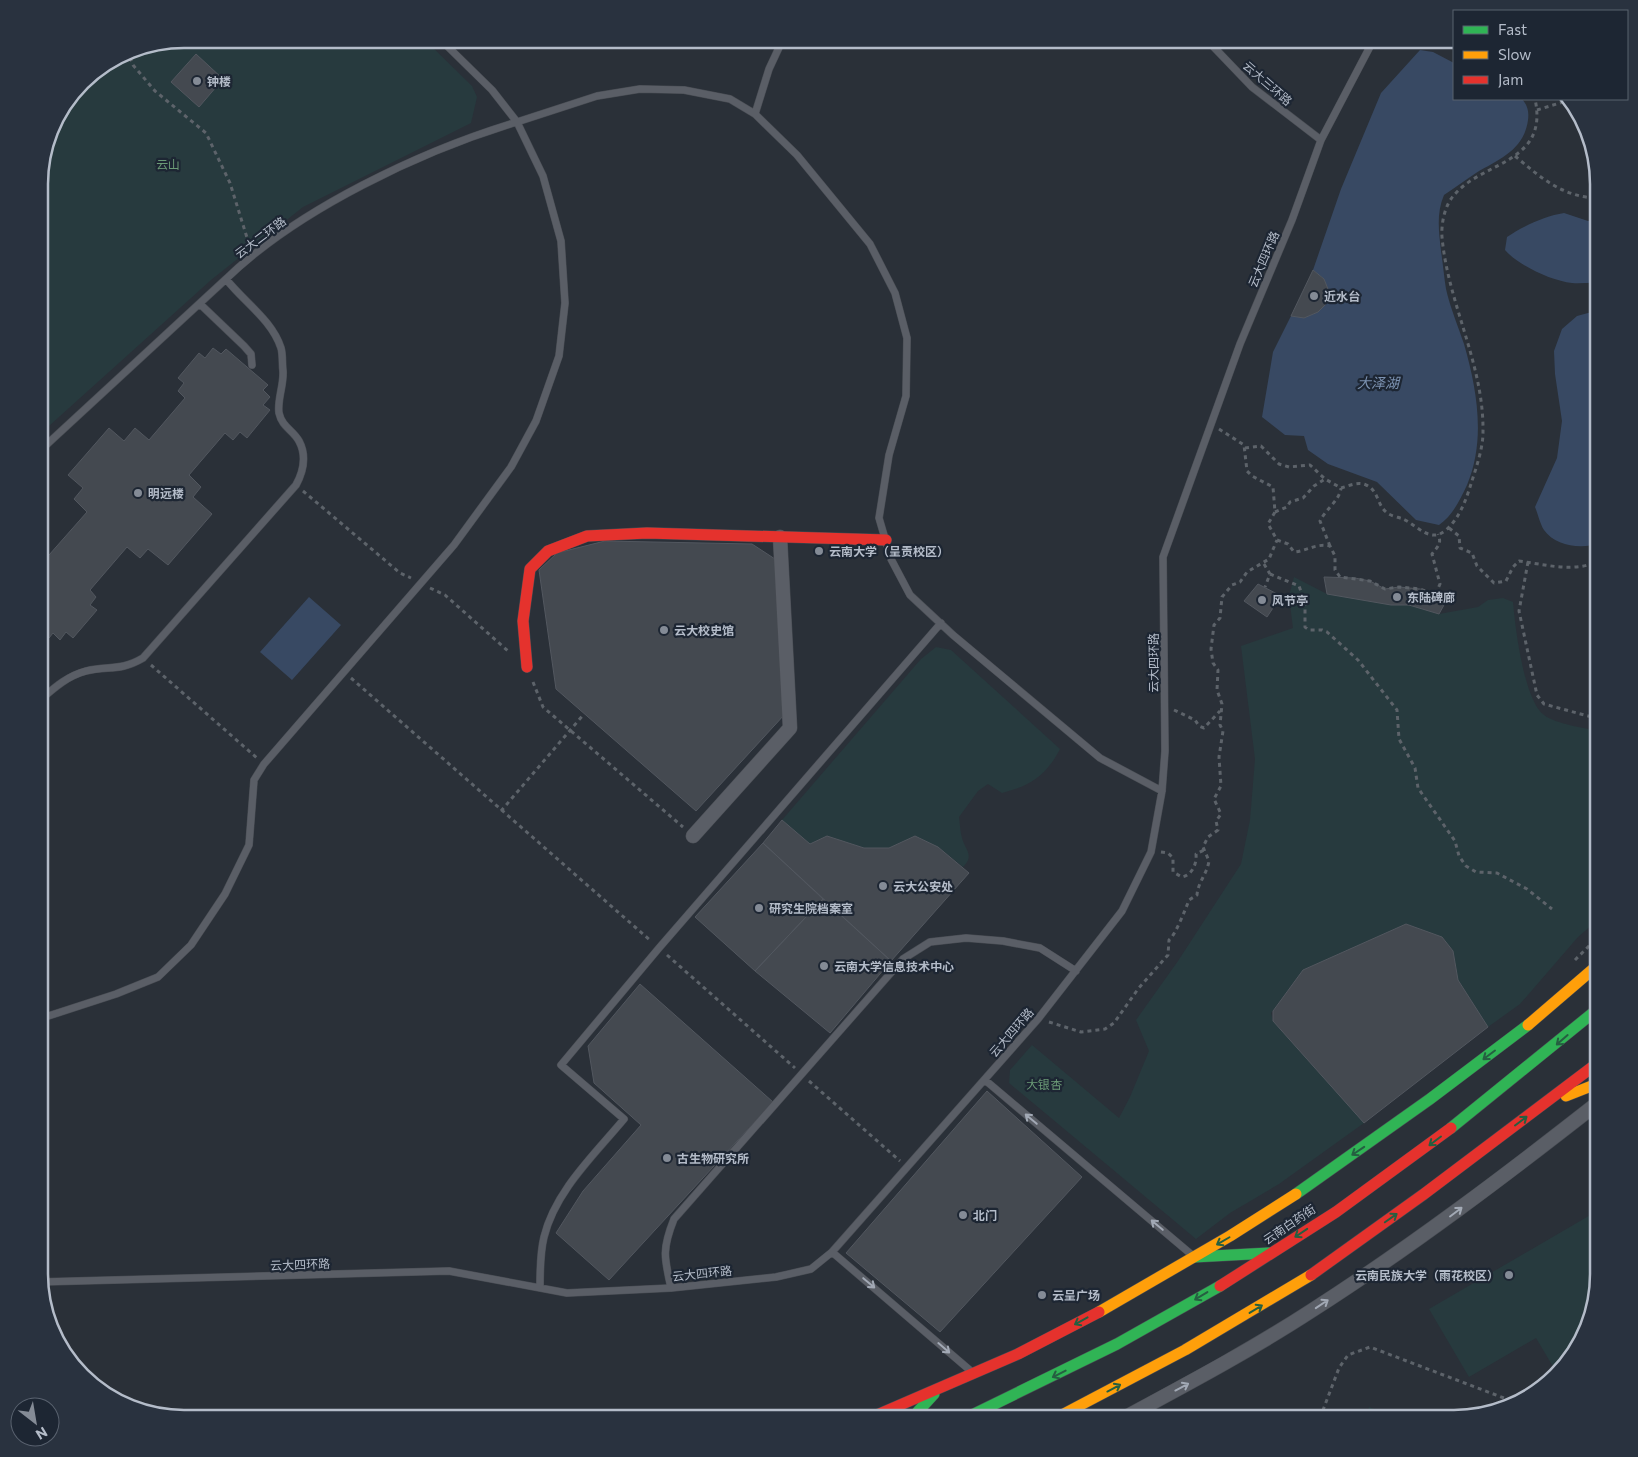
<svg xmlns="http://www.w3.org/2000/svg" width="1638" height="1457" font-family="Commissioner,'Noto Sans SC',sans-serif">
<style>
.green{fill:#273a3e}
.water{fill:#384963}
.building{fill:#444950;stroke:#52575f}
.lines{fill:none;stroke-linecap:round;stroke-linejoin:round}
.lane-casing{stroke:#484c53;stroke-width:8}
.street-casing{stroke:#484c53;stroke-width:15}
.fast-casing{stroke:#484c53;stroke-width:12}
.slow-casing{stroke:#484c53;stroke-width:12}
.jam-casing{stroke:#484c53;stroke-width:12}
.path{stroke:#5d636a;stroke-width:3;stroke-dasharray:4 4;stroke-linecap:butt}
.lane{stroke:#5a5e66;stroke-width:7}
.street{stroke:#5a5e66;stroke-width:14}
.fast{stroke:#30b455;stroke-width:11}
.slow{stroke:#ff9f0a;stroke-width:11}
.jam{stroke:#e5322d;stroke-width:11}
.oneway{stroke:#255f41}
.oneway2{stroke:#a2a9b5}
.poi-dot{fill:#848b96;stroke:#1d2633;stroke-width:2}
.labels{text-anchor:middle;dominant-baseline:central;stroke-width:4.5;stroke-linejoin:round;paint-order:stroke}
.poi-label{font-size:12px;font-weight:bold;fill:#b4bcc9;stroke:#1d2633;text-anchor:start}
.street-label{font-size:12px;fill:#b4bcc9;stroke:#1d2633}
.park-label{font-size:12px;fill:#6b9a76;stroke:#1d2633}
.water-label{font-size:14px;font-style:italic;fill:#7c92b1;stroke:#1d2633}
.rim{fill:none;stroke:#b4bcc9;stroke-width:2.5}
</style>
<rect width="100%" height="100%" fill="#2a3038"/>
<path class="green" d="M 184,39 L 424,39 L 472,86 L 477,97 L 471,123 L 303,207 L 211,280 L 39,435 L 39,174 L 54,120 L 88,75 L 128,50 Z
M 1294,577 L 1327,594 L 1409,605 L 1439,614 L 1478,607 L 1488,600 L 1503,598 L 1513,602 C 1515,626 1524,701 1544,715 C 1556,724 1584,728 1599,731 L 1599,919 L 1578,937 L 1520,1004 L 1488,1027 L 1458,980 L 1453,951 L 1442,937 L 1406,924 L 1303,970 L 1271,1013 L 1273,1021 L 1364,1123 L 1279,1184 L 1230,1213 L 1196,1239 L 1009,1083 L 1010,1070 L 1032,1045 L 1119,1118 L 1130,1097 L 1149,1051 L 1136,1020 L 1178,961 L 1241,864 L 1250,820 L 1255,759 L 1241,646 L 1293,628 L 1289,596 Z
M 936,647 L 951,650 L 1060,749 C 1046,776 1030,786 1002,793 L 988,784 L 978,791 L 959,817 C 960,824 960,831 962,838 C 965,850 975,855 963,867 L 938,847 L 915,836 L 889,848 L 864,848 L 827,836 L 810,844 L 782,820 L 921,659 Z
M 1599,1210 L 1599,1282 L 1588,1329 L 1558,1375 L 1536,1338 L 1469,1377 L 1429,1309 Z
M 1369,1407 L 1399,1418 L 1365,1418 Z"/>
<path class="water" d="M 1420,50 L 1433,52 L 1454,63 L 1454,99 L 1522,99 C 1528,106 1529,112 1528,120 C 1524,150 1500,159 1476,173 C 1465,180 1455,188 1444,195 C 1436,214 1439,232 1441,251 C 1443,264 1444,277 1446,289 C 1450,307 1458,326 1464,344 C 1477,389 1486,440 1467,485 C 1460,500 1453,515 1439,525 L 1416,520 L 1377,482 L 1328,464 L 1308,450 L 1304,436 L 1285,435 L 1262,417 L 1273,352 L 1291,316 C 1307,318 1316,315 1327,302 L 1324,279 L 1313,270 L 1341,189 L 1381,93 Z
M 1564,213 L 1588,221 L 1599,219 L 1599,283 C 1590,282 1581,284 1572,283 C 1551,281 1518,265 1505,250 L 1507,237 C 1523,226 1545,216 1564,213 Z
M 1599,310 L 1599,543 C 1582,550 1555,546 1544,530 C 1540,524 1538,514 1535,507 L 1557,458 L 1562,421 L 1555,374 L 1554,351 L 1562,329 L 1577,316 Z
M 309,597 L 341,625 L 292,680 L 260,652 Z"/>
<path class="building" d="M 196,54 L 223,79 L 199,107 L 171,82 Z
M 1313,270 L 1324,279 L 1328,289 L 1327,303 L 1318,312 L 1304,318 L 1291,316 Z
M 213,348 L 221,354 L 226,349 L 268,385 L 263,390 L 270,397 L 263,405 L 270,410 L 247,438 L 240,432 L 233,440 L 225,433 L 189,475 L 201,487 L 193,497 L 212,514 L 168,565 L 148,549 L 140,558 L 127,547 L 90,590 L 96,597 L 90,605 L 97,610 L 73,638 L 66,632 L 60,640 L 53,633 L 49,638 L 39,630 L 39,551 L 41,548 L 49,555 L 87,512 L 74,499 L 83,488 L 68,475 L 109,428 L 124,441 L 135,428 L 149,440 L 185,398 L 178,391 L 184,383 L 178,378 L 199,353 L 205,358 Z
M 605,541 L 752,544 L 775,559 L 785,714 L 696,811 L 556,689 L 539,570 L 557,553 Z
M 1324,577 L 1355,578 L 1370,581 L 1385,589 L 1399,587 L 1420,589 L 1449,596 L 1439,614 L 1409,605 L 1391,605 L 1327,594 Z
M 1258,584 L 1281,596 L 1267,617 L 1244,601 Z
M 782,820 L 810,844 L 827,836 L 864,848 L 889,848 L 915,836 L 938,847 L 969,873 L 891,961 L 763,843 Z
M 763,843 L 823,899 L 755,971 L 695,917 Z
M 823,899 L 891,961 L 830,1033 L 755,971 Z
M 1406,924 L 1442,937 L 1453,951 L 1458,980 L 1488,1027 L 1364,1123 L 1273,1021 L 1273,1011 L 1303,970 Z
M 640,984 L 773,1102 L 609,1280 L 556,1233 L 583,1191 L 641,1125 L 594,1083 L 588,1046 Z
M 987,1091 L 1082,1177 L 940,1332 L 846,1253 Z"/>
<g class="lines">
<defs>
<path id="lane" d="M 1206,39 L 1252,87 L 1321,140
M 755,114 L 769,69 L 783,39
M 200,304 L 244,346 L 251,354 L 252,365
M 39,460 L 44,447 L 226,279
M 39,701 C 54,688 67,676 86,671 C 109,665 119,672 143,658 L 296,485 C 303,472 307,456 299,441 C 293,430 282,427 279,413 C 277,400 284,385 283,371 C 282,364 283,355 281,348 C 272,320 244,302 226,279 C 298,209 421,151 517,122 L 492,90 L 440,39
M 39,1019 L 116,994 L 158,977 L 191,945 L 225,894 L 249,845 L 254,780 L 264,764 L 454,545 L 511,467 L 536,421 L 559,356 L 565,303 L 561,241 L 543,176 L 517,122 L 597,96 L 640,89 L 684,90 L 730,99 L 755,114 L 797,155 L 870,244 L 895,293 L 907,338 L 906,396 L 889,455 L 879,518 L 891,559 L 910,595 L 953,635 L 1100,758 L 1162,791
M 985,1080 L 1192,1255
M 832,1252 L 972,1372
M 39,1282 L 449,1271 L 567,1293 L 671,1288 L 776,1277 L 811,1269 L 832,1252 L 1038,1019 L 1122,911 L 1151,852 L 1162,791 L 1165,751 L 1163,557 L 1240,344 L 1292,220 L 1321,140 L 1374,39
M 540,1287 C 540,1270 540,1253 544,1237 C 555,1191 595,1154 624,1119 L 561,1065 L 659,948 L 941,623
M 671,1288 C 664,1257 662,1249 674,1219 L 903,959 L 930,942 L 966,938 L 1003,941 L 1040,948 L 1076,971"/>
<path id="street" d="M 693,836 L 790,728 L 780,537
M 1124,1418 C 1187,1384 1251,1350 1311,1311 C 1411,1247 1506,1175 1599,1102"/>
<path id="fast" d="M 1451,1128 L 1599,1008
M 1296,1194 L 1430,1099 L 1528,1025
M 1194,1257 L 1269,1253
M 912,1418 L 934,1394
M 966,1418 L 1117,1344 L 1220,1286"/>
<path id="slow" d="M 1528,1025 L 1599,964
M 1566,1096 L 1599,1083
M 1099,1312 L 1230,1236 L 1296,1194
M 1056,1418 L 1185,1350 L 1311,1275"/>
<path id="jam" d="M 527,667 L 523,621 L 530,569 L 548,551 L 587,536 L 647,533 L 886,540
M 1311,1275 L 1424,1194 L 1599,1062
M 1220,1286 L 1336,1212 L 1451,1128
M 870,1418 L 1018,1354 L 1099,1312"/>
</defs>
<use href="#lane" class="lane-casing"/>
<use href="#street" class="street-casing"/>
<use href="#fast" class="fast-casing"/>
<use href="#slow" class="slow-casing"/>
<use href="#jam" class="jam-casing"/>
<path class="path" d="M 1384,39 L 1405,44 L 1418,39
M 1438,39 L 1454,44
M 127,50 L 133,65 L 155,91 L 206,133 L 230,183 L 249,244
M 1537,110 L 1563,102 L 1570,103 L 1575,108
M 1515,156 C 1541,178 1564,198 1599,198
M 1219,429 L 1244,445 L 1247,471 L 1252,476 L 1273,487 L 1275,512 L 1268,524 L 1277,540 L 1288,544 L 1294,552 C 1307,551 1316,543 1330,546 L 1335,556 L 1335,570 L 1340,577 L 1370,581 L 1385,589 L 1399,587 L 1420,589 L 1435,595 L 1440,584 L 1432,554 C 1438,546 1442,544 1438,534
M 1245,448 L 1261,446 L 1279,464 L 1289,467 L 1310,465 L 1325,479 L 1341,488 C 1349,486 1358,481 1366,485 C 1378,490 1377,504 1386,512 C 1390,516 1398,517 1403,519 C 1417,525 1430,544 1446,530 C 1459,519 1466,500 1471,484 C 1476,468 1483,449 1483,432 C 1484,364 1448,304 1442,237 C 1441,223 1445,204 1455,194 C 1484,161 1549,163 1535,99
M 303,491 L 400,573 L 411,578
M 1275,512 L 1287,507 L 1290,502 L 1303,498 L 1314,486 L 1325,479
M 1449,528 L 1459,536 L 1460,548 L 1472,553 L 1477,566 L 1494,583 L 1506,581 L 1513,567 L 1519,561 C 1543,564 1577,574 1599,560
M 1330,546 L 1320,521 C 1325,510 1340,500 1341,488
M 1528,562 L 1519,611 L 1537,695 L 1544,704 L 1599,719
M 1264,564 L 1270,574 L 1265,587
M 1270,574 L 1299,586 L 1305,603 L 1305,627 L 1309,630 L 1322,630 L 1327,632 L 1358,660 L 1397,710 L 1399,739 L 1415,768 L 1418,788 L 1455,841 L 1459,856 L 1466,866 L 1476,872 L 1497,873 L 1527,889 L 1552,909
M 430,588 L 445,595 L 508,651
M 151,665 L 257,758
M 351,678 L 651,941
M 533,682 L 543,707 L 683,827
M 1174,710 L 1195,720 L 1199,726 L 1204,728 L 1220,711
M 501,811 L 584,714
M 1161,852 L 1168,853 L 1173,858 L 1173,872 L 1182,877 C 1192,875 1197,864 1196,854 L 1204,850
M 667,955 L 795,1068
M 1575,960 L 1599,936
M 1049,1022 L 1081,1032 L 1105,1029 L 1114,1023 L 1138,989 L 1168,955 L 1169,940 C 1175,936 1186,908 1189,900 L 1197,895 C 1198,882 1207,874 1209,861 L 1203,847 L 1208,837 L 1218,830 L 1216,821 L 1221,814 L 1214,799 L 1221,786 L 1219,757 L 1223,731 L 1220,725 L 1222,704 L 1217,690 L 1218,670 L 1213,663 L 1211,649 L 1214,625 L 1220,618 L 1222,597 L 1232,585 L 1240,582 L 1247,572 L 1269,559 L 1277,540
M 809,1081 L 900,1161
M 1320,1418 L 1339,1368 L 1348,1355 L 1370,1347 L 1517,1403"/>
<use href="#lane" class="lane"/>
<use href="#street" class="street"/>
<use href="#fast" class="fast"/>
<use href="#slow" class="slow"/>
<use href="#jam" class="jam"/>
</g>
<defs><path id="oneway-shaft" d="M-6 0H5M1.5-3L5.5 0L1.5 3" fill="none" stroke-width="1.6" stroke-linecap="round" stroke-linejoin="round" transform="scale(1.25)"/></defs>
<g class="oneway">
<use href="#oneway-shaft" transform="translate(1562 1040) rotate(139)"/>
<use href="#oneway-shaft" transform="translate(1489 1055) rotate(143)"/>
<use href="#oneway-shaft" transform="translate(1521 1121) rotate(-37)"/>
<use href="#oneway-shaft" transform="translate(1435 1141) rotate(143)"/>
<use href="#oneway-shaft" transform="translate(1358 1151) rotate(146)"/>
<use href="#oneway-shaft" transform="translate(1391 1218) rotate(-35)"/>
<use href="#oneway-shaft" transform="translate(1301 1233) rotate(146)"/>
<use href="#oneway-shaft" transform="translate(1223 1241) rotate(150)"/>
<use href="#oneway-shaft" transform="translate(1201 1296) rotate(149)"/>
<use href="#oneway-shaft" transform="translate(1256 1309) rotate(-31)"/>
<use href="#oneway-shaft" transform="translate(1081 1321) rotate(151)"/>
<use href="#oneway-shaft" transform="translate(1059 1374) rotate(153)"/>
<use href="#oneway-shaft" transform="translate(1114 1388) rotate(-28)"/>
</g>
<g class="oneway2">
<use href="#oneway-shaft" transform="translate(1031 1119) rotate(-140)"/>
<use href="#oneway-shaft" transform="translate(1456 1212) rotate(-37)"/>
<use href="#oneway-shaft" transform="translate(1157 1225) rotate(-140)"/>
<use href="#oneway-shaft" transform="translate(869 1283) rotate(40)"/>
<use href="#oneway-shaft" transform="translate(1322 1304) rotate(-34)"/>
<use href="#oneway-shaft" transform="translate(944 1348) rotate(41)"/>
<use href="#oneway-shaft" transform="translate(1182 1387) rotate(-28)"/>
</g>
<g class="poi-dot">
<circle cx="197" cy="81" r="5"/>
<circle cx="1314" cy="296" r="5"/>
<circle cx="138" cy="493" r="5"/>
<circle cx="819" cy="551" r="5"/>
<circle cx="1397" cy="597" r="5"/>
<circle cx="1262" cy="600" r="5"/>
<circle cx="664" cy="630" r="5"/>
<circle cx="883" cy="886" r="5"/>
<circle cx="759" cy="908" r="5"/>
<circle cx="824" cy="966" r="5"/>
<circle cx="667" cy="1158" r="5"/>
<circle cx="963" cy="1215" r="5"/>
<circle cx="1509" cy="1275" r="5"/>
<circle cx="1042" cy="1295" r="5"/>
</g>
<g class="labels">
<g class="poi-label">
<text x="207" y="81">钟楼</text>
<text x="1324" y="296">近水台</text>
<text x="148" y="493">明远楼</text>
<text x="829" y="551">云南大学（呈贡校区）</text>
<text x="1407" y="597">东陆碑廊</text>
<text x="1272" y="600">风节亭</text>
<text x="674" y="630">云大校史馆</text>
<text x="893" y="886">云大公安处</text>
<text x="769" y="908">研究生院档案室</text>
<text x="834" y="966">云南大学信息技术中心</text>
<text x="677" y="1158">古生物研究所</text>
<text x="973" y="1215">北门</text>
<text x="1499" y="1275" text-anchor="end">云南民族大学（雨花校区）</text>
<text x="1052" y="1295">云呈广场</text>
</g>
<g class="street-label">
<text transform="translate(1268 83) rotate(41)">云大三环路</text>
<text transform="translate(260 237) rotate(-37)">云大二环路</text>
<text transform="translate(1263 259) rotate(-67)">云大四环路</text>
<text transform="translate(1153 663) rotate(-90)">云大四环路</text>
<text transform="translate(1011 1032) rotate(-49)">云大四环路</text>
<text transform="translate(1289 1224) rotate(-34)">云南白药街</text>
<text transform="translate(300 1264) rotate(-2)">云大四环路</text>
<text transform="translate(702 1273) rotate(-6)">云大四环路</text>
</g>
<g class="park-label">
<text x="168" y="164">云山</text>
<text x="1044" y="1084">大银杏</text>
</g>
<g class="water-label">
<text x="1378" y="382">大泽湖</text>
</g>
</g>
<path d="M0 0H1638V1457H0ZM184 48H1454A136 136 0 0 1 1590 184V1274A136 136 0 0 1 1454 1410H184A136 136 0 0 1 48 1274V184A136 136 0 0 1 184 48Z" fill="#29323f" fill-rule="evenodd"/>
<path class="rim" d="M184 48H1454A136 136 0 0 1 1590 184V1274A136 136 0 0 1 1454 1410H184A136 136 0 0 1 48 1274V184A136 136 0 0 1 184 48Z"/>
<rect x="1453" y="10" width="175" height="90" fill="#1d2633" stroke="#59626f"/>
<rect x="1463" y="26" width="25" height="8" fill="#30b455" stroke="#59626f"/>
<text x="1498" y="35" font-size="15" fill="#b4bcc9">Fast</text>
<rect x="1463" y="51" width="25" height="8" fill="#ff9f0a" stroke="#59626f"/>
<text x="1498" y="60" font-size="15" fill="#b4bcc9">Slow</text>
<rect x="1463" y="76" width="25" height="8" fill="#e5322d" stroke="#59626f"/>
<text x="1498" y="85" font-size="15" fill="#b4bcc9">Jam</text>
<g transform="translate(35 1422) rotate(149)"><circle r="24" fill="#1d2633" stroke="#59626f"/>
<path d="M0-4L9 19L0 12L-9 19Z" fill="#848b96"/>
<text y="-8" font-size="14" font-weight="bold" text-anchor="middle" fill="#b4bcc9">N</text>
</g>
</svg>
